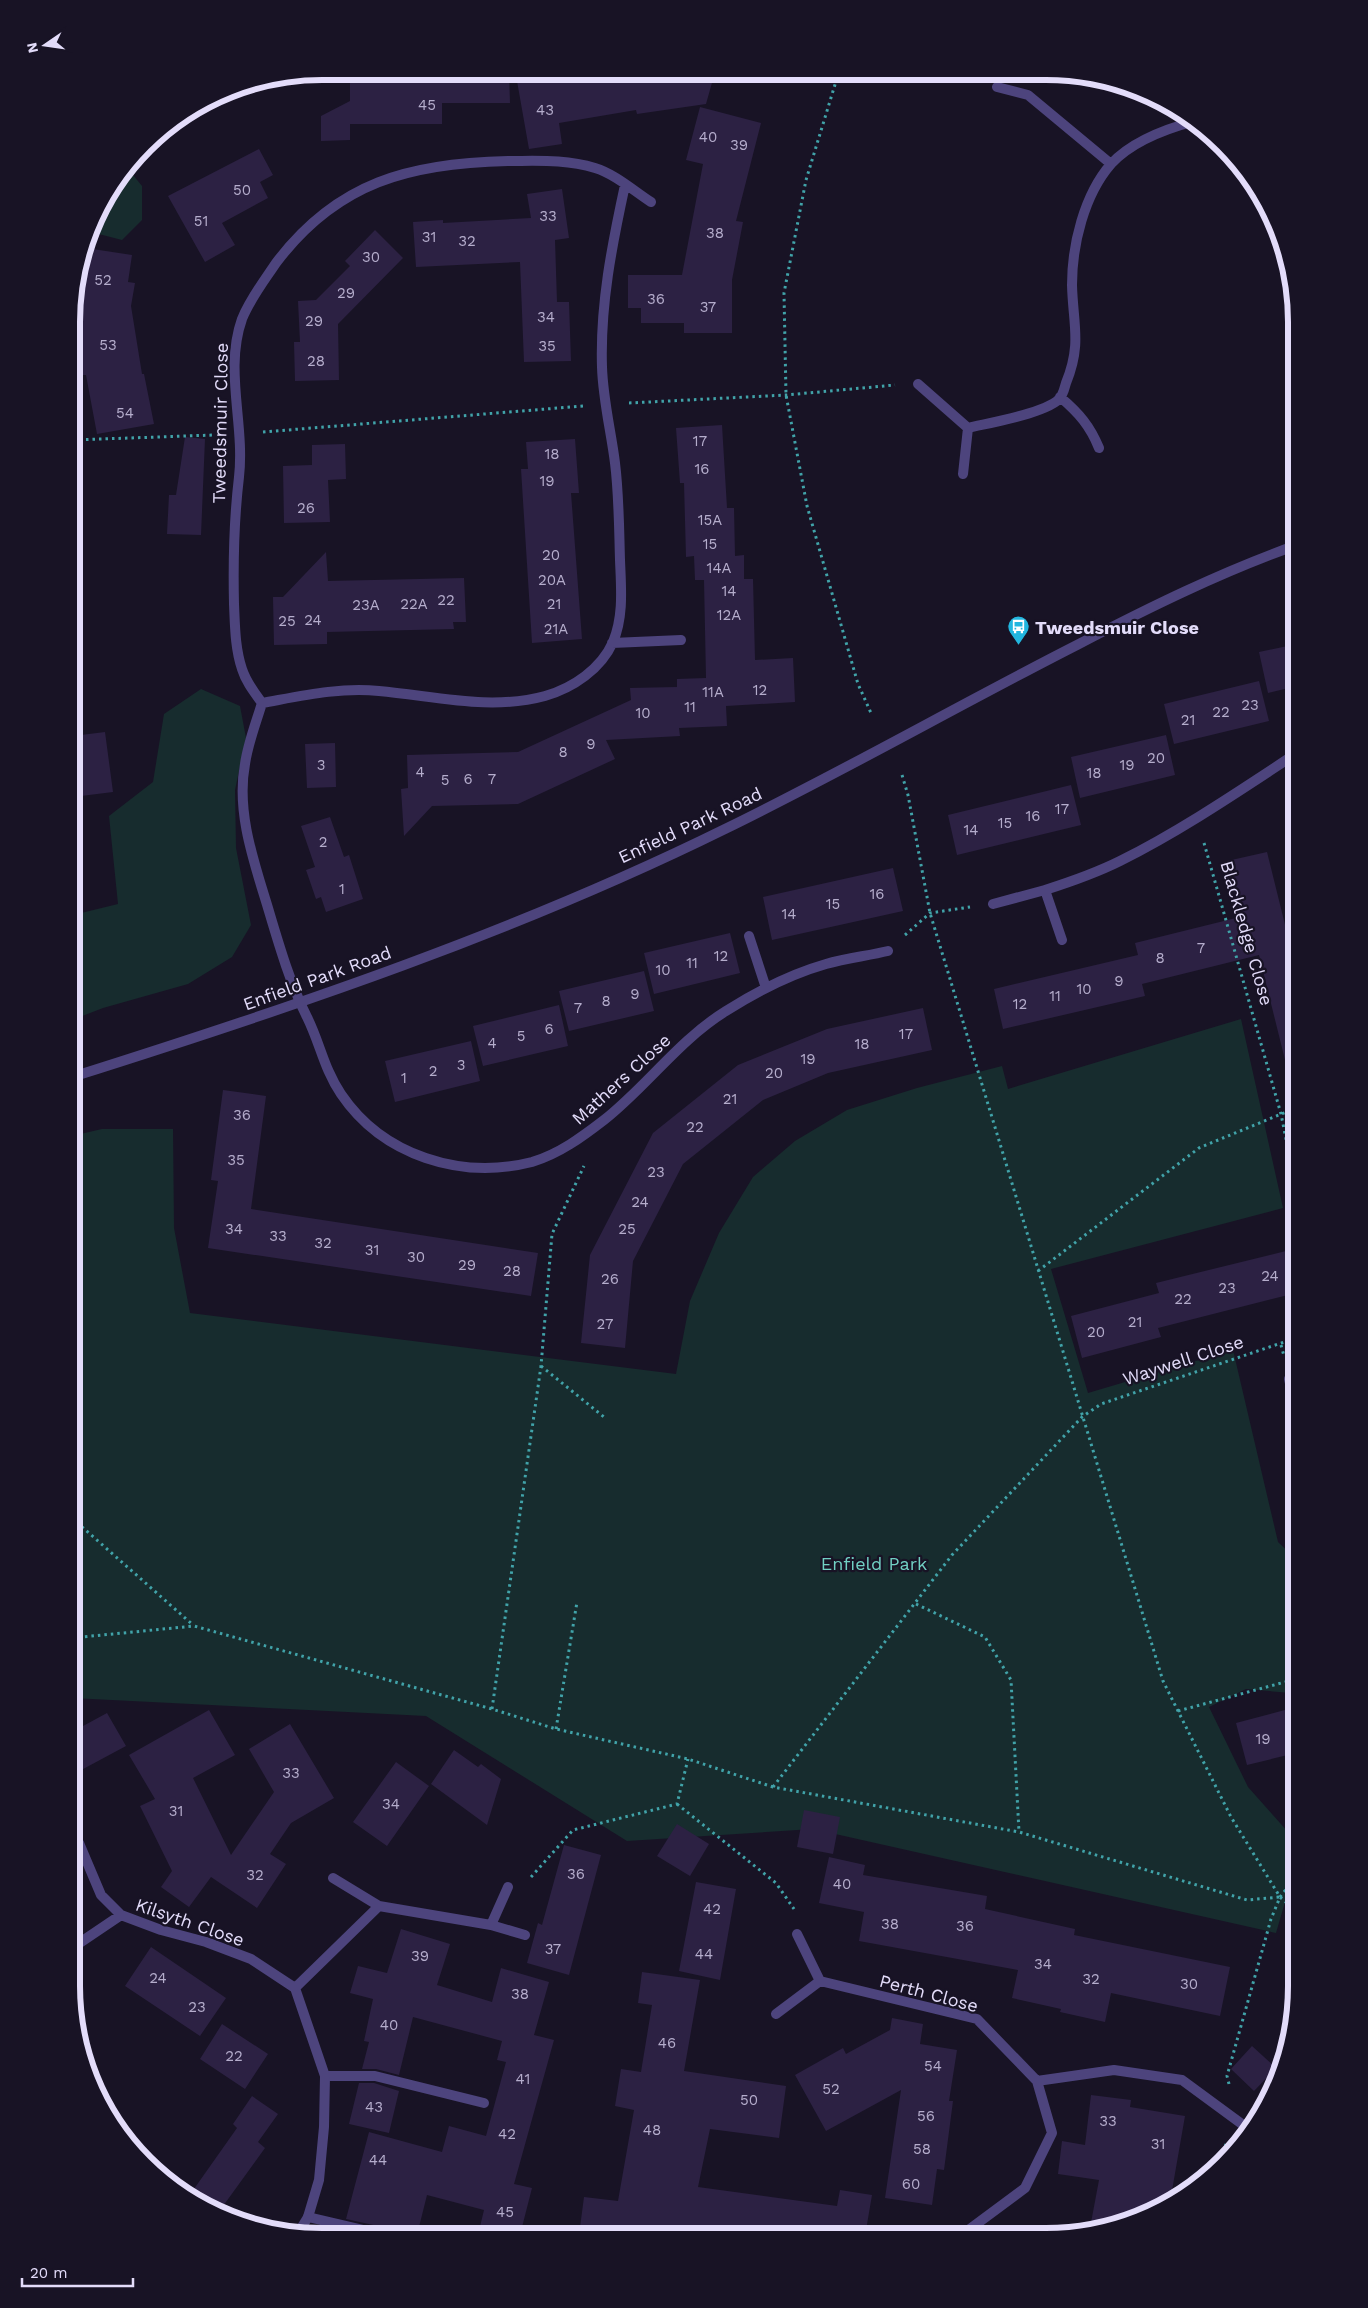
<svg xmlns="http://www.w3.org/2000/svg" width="1368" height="2308" font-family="'Work Sans',sans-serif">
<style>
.green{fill:#172c2e}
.building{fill:#2c2143}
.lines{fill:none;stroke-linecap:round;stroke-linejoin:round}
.path{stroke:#41a3a9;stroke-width:3;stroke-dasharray:2.5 4;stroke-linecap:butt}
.service{stroke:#4d447d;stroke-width:10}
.minor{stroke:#4d447d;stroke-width:10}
.tertiary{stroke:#4d447d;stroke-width:10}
.labels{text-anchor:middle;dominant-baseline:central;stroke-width:4.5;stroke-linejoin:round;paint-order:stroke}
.number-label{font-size:15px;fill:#b5adcc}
.street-label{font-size:18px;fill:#e3dcfa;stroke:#181325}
.poi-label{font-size:18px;font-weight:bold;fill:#e3dcfa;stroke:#181325;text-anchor:start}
.park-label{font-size:18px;fill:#71d0c4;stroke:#181325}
.rim{fill:none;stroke:#e3dcfa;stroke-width:6}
</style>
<rect width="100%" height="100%" fill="#181325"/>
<path class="green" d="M 129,170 L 142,186 L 142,220 L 122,240 L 91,232 L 97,211 Z
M 201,689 L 240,706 L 246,738 L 235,790 L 236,848 L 251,925 L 232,957 L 188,984 L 103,1008 L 72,1020 L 73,915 L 118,904 L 109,816 L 153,782 L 164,714 Z
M 1241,1019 L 1283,1208 L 1051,1269 L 1088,1393 L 1233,1350 L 1278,1542 L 1296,1559 L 1296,1692 L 1291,1693 L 1246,1689 L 1209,1707 L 1248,1787 L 1296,1841 L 1296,1864 L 1276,1933 L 813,1829 L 627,1841 L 426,1716 L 72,1698 L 72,1136 L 102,1129 L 173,1129 L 174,1228 L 190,1313 L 676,1374 L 690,1301 L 719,1233 L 753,1177 L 795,1141 L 847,1110 L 917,1088 L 1002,1066 L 1008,1089 Z"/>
<path class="building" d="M 379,71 L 509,72 L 510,103 L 442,103 L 442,124 L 350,124 L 350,140 L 321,141 L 321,116 L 350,101 L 350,74 L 379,74 Z
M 569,72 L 715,72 L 706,104 L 637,114 L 636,110 L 559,123 L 562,144 L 529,149 L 517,81 Z
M 700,107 L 761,123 L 736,221 L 743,222 L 732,280 L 732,333 L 684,333 L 684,323 L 641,323 L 641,308 L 628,308 L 628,275 L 682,275 L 703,164 L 686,160 Z
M 259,149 L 273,175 L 260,182 L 268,198 L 222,223 L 235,245 L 205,262 L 168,196 Z
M 562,189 L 569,238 L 555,240 L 557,302 L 569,302 L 571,361 L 524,362 L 520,262 L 416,267 L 413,222 L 443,220 L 443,223 L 531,218 L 527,194 Z
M 375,230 L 403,258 L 338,324 L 339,380 L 295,381 L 294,342 L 300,342 L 298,301 L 316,300 L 350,266 L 345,261 Z
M 86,248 L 132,255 L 128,282 L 135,283 L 131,306 L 142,374 L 144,374 L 154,424 L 97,434 L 86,375 L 83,375 L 73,309 L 77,277 Z
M 722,425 L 727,508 L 734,508 L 735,556 L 744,555 L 744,579 L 753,579 L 755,660 L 793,658 L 795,702 L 726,706 L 727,726 L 679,728 L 680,736 L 606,740 L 615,759 L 518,804 L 432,806 L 404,836 L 401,789 L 408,788 L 407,755 L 518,752 L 631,700 L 630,688 L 677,687 L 677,679 L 706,678 L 704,580 L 695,580 L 694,556 L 686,557 L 684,483 L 680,483 L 676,428 Z
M 185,437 L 205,439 L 201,535 L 167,534 L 169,495 L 176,495 Z
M 575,439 L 579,493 L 571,493 L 582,639 L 532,643 L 521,469 L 528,469 L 526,442 Z
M 345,444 L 346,479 L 328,480 L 330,522 L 284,523 L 283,466 L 312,465 L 312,445 Z
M 326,552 L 328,581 L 464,578 L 466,622 L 453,622 L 454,629 L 327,632 L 327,644 L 274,645 L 273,597 L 283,597 Z
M 1297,644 L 1297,686 L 1268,693 L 1259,652 Z
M 1259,681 L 1269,721 L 1174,744 L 1164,704 Z
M 105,732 L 113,792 L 73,797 L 73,736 Z
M 1166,735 L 1175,775 L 1080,798 L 1071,757 Z
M 335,743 L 336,787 L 307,788 L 305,744 Z
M 1071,785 L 1081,825 L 957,855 L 948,815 Z
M 330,817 L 344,857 L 349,855 L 363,899 L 326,912 L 321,897 L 316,899 L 306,870 L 315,867 L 301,826 Z
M 1267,852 L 1292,953 L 1297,951 L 1296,1063 L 1286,1064 L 1259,955 L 1142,984 L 1145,996 L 1003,1029 L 994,989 L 1138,955 L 1135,943 L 1240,917 L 1227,861 Z
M 893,868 L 903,911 L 772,940 L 763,897 Z
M 730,933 L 740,973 L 654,994 L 644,953 Z
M 644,971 L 654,1011 L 569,1031 L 559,991 Z
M 559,1005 L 568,1046 L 483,1066 L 473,1026 Z
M 923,1008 L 932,1050 L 828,1073 L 763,1100 L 683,1164 L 633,1261 L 625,1348 L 581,1343 L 590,1255 L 653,1133 L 738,1065 L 827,1029 Z
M 471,1041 L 480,1081 L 395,1102 L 385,1061 Z
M 223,1090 L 266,1096 L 251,1209 L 538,1253 L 531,1296 L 208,1248 L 218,1181 L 211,1180 Z
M 1286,1251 L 1296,1293 L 1158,1328 L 1161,1337 L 1082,1358 L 1071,1316 L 1159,1293 L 1156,1283 Z
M 1296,1707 L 1296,1753 L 1247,1765 L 1236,1723 Z
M 209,1710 L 235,1755 L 193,1778 L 231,1855 L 274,1792 L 249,1749 L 290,1724 L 334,1798 L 291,1823 L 270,1854 L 286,1864 L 257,1908 L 211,1877 L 189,1907 L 161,1887 L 172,1871 L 140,1806 L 155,1799 L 129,1755 Z
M 107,1713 L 126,1746 L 72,1775 L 72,1732 Z
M 454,1750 L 478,1767 L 481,1764 L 501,1779 L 487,1825 L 431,1784 Z
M 396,1762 L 429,1786 L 387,1846 L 353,1822 Z
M 804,1810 L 840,1817 L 833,1854 L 797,1847 Z
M 677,1824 L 709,1844 L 690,1876 L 657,1856 Z
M 564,1845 L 601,1855 L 569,1975 L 527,1963 L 538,1923 L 542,1925 Z
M 829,1857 L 865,1865 L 863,1875 L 987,1896 L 985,1909 L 1075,1929 L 1074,1935 L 1230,1967 L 1220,2016 L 1111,1993 L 1105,2022 L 1060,2012 L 1061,2009 L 1012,1998 L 1018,1970 L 859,1941 L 864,1912 L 819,1903 Z
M 696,1882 L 736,1889 L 720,1980 L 679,1971 Z
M 401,1929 L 450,1944 L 437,1985 L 492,2002 L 501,1968 L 549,1982 L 534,2035 L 554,2040 L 514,2184 L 532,2188 L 520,2235 L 478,2235 L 484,2210 L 427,2195 L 417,2235 L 392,2235 L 387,2228 L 346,2219 L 369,2132 L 442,2152 L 449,2126 L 486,2136 L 506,2062 L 497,2060 L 502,2041 L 413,2017 L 399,2075 L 376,2069 L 362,2069 L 369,2042 L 364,2041 L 373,1999 L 350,1993 L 358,1966 L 387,1973 Z
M 151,1947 L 226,1998 L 200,2036 L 125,1986 Z
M 642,1972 L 700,1980 L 684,2071 L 786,2086 L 779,2138 L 710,2129 L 698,2187 L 837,2206 L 840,2190 L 872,2195 L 865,2236 L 579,2235 L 584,2197 L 618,2201 L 634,2110 L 615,2106 L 621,2069 L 641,2072 L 652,2005 L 638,2003 Z
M 892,2018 L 923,2024 L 920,2044 L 957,2050 L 949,2101 L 953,2101 L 944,2170 L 937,2169 L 932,2205 L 885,2198 L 901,2090 L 826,2131 L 795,2075 L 843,2048 L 846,2054 L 890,2030 Z
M 222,2024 L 268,2054 L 245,2089 L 200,2059 Z
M 1252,2046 L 1276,2068 L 1254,2091 L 1231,2069 Z
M 359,2083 L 374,2083 L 399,2091 L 389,2133 L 349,2124 Z
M 1091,2095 L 1131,2100 L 1130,2107 L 1185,2116 L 1170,2202 L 1142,2218 L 1090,2228 L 1099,2180 L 1058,2174 L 1062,2141 L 1085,2145 Z
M 252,2096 L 278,2114 L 258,2142 L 265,2148 L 218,2213 L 189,2196 L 237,2128 L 233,2124 Z"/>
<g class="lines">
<path class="path" d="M 841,73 L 837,78 L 806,180 L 784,293 L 786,395 L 807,506 L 858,684 L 871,713
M 629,403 L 786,395 L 895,385
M 263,432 L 583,406
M 73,440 L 214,435
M 902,775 L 908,795 L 930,913 L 1163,1681 L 1231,1817 L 1280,1897 L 1296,1911
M 1204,843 L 1281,1114 L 1296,1189
M 905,935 L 930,913 L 970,907
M 1038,1271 L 1199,1148 L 1281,1114 L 1296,1109
M 1281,1345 L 1284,1356
M 541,1366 L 604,1417
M 72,1518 L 193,1625
M 916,1604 L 985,1637 L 1011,1680 L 1019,1832
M 72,1638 L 194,1626 L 492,1709 L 556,1729 L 688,1759 L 773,1787 L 1019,1832 L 1247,1900 L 1280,1897
M 492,1709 L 541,1366 L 552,1234 L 584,1166
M 1178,1711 L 1296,1679
M 556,1729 L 577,1602
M 773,1787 L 952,1555 L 1082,1417 L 1101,1404 L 1296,1338
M 677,1804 L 776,1883 L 794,1909
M 531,1877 L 573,1830 L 677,1804 L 688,1759
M 1229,2084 L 1227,2076 L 1271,1919 L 1280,1897 L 1296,1877
M 1219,2164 L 1226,2144"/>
<path class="service" d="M 325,2076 L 375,2076 L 484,2103
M 308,2217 L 385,2235"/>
<path class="minor" d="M 997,87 L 1028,95 L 1111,164
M 918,384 L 968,428 L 963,474
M 1060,397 C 1079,413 1090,426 1099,448
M 968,428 C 988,423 1049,413 1061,397 C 1063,393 1065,387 1066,383 C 1082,344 1073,324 1072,285 C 1072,245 1084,195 1111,164 C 1132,141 1165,129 1195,121
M 612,643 L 681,640
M 262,703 C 256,723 248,743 245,764 C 236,812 254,862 268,908 C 279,945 290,983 307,1017 C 320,1043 324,1069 341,1094 C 383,1156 461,1180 532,1162 C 559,1154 582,1137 604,1120 C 647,1086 679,1040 726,1011 C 756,992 791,974 826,964 C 846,958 867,956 888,951
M 262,703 C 254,692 246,682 242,669 C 235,648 235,626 234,604 C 233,561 234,519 239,477 C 245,424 224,370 242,319 C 250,299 264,281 276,263 C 337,182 410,163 508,161 C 537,161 566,159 595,168 C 615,174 634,191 651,202
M 262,703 C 301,696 339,687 379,691 C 435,696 490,711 545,696 C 573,688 601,669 613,642 C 624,616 621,587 620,560 C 619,527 619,495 615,463 C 611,431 603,400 602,367 C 600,305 612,245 625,185
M 1045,890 C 1070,882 1096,873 1120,861 C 1182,830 1239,791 1297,753
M 993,904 L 1045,890 L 1062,940
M 749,936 L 766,988
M 1289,1379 L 1296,1409
M 1292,1552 L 1296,1548
M 79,1843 L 101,1895 L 121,1915 L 161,1930 L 206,1942 L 251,1959 L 295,1988 L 379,1906
M 333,1878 L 379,1906 L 491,1925 L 525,1935
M 491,1925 L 508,1887
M 797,1934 L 820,1981 L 977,2019 L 1037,2081 L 1052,2133 L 1025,2188 L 959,2237
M 78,1944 L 121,1915
M 295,1988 L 325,2076 L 324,2127 L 319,2180 L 308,2217 L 297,2235
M 776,2014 L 820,1981
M 1037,2081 L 1114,2070 L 1182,2080 L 1250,2130"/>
<path class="tertiary" d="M 72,1077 C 294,1007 516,932 725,829 C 844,771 959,705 1077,645 C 1148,608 1221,572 1297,545"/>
</g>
<defs>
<symbol id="bus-pin" viewBox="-11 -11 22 30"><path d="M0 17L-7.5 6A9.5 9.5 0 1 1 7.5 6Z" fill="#22b6df" stroke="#181325"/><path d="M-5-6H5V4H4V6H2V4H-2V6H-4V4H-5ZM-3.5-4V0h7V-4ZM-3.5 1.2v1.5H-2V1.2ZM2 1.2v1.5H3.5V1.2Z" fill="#fff"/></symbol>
</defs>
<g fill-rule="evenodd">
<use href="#bus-pin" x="1006" y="614" width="25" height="34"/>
</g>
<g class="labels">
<g class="number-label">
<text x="427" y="105">45</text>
<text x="545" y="110">43</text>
<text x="708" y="137">40</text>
<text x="739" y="145">39</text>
<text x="242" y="190">50</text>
<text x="548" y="216">33</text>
<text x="201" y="221">51</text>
<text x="715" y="233">38</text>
<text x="429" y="237">31</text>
<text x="467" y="241">32</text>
<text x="371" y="257">30</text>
<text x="103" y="280">52</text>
<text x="346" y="293">29</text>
<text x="656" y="299">36</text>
<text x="708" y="307">37</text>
<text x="546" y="317">34</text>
<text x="314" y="321">29</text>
<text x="108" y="345">53</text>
<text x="547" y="346">35</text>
<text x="316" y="361">28</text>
<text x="125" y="413">54</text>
<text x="700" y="441">17</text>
<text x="552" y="454">18</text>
<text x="702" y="469">16</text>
<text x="547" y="481">19</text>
<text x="306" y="508">26</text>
<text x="710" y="520">15A</text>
<text x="710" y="544">15</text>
<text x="551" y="555">20</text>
<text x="719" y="568">14A</text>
<text x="552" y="580">20A</text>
<text x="729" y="591">14</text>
<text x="446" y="600">22</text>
<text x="414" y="604">22A</text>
<text x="554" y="604">21</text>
<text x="366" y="605">23A</text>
<text x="729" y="615">12A</text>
<text x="313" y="620">24</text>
<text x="287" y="621">25</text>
<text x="556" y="629">21A</text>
<text x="760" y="690">12</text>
<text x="713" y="692">11A</text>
<text x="1250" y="705">23</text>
<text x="690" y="707">11</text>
<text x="1221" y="712">22</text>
<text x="643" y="713">10</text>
<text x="1188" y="720">21</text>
<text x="591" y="744">9</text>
<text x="563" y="752">8</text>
<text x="1156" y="758">20</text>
<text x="321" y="765">3</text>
<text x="1127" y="765">19</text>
<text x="420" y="772">4</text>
<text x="1094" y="773">18</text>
<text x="468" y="779">6</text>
<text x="492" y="779">7</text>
<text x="445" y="780">5</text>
<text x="1062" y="809">17</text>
<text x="1033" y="816">16</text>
<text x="1005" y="823">15</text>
<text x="971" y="830">14</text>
<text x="323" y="842">2</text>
<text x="342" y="889">1</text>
<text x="877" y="894">16</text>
<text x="833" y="904">15</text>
<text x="789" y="914">14</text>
<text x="1201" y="948">7</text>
<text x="721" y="956">12</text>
<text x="1160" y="958">8</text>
<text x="692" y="963">11</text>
<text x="663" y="970">10</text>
<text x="1119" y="981">9</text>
<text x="1084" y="989">10</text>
<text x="635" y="994">9</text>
<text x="1055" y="996">11</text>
<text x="606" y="1001">8</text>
<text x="1020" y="1004">12</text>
<text x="578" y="1008">7</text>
<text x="549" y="1029">6</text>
<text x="906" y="1034">17</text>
<text x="521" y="1036">5</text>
<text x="492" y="1043">4</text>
<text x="862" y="1044">18</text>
<text x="808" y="1059">19</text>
<text x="461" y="1065">3</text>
<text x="433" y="1071">2</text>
<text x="774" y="1073">20</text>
<text x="404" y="1078">1</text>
<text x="730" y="1099">21</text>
<text x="242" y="1115">36</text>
<text x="695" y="1127">22</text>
<text x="236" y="1160">35</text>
<text x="656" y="1172">23</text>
<text x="640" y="1202">24</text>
<text x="234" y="1229">34</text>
<text x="627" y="1229">25</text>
<text x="278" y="1236">33</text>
<text x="323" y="1243">32</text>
<text x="372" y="1250">31</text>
<text x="416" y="1257">30</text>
<text x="467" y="1265">29</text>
<text x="512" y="1271">28</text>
<text x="1270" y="1276">24</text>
<text x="610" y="1279">26</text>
<text x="1227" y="1288">23</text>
<text x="1183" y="1299">22</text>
<text x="1135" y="1322">21</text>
<text x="605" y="1324">27</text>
<text x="1096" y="1332">20</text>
<text x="1263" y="1739">19</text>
<text x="291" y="1773">33</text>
<text x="391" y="1804">34</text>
<text x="176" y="1811">31</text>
<text x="576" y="1874">36</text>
<text x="255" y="1875">32</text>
<text x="842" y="1884">40</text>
<text x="712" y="1909">42</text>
<text x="890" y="1924">38</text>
<text x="965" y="1926">36</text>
<text x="553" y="1949">37</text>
<text x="704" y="1954">44</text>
<text x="420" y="1956">39</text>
<text x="1043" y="1964">34</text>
<text x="158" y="1978">24</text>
<text x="1091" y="1979">32</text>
<text x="1189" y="1984">30</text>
<text x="520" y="1994">38</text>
<text x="197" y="2007">23</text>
<text x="389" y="2025">40</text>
<text x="667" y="2043">46</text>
<text x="234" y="2056">22</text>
<text x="933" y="2066">54</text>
<text x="523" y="2079">41</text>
<text x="831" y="2089">52</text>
<text x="749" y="2100">50</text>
<text x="374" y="2107">43</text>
<text x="926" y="2116">56</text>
<text x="1108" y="2121">33</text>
<text x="652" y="2130">48</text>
<text x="507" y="2134">42</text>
<text x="1158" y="2144">31</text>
<text x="922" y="2149">58</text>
<text x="378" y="2160">44</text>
<text x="911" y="2184">60</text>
<text x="505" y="2212">45</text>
</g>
<g class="street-label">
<text transform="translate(220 423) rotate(-89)">Tweedsmuir Close</text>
<text transform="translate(690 825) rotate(-25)">Enfield Park Road</text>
<text transform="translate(1247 933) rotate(74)">Blackledge Close</text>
<text transform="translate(317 978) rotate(-20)">Enfield Park Road</text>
<text transform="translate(621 1079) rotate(-42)">Mathers Close</text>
<text transform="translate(1183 1360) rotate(-18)">Waywell Close</text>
<text transform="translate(190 1922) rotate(19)">Kilsyth Close</text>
<text transform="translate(929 1993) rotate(15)">Perth Close</text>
</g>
<g class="poi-label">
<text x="1035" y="627">Tweedsmuir Close</text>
</g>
<g class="park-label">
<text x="874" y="1563">Enfield Park</text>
</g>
</g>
<path d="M0 0H1368V2308H0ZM322 80H1046A242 242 0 0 1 1288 322V1986A242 242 0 0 1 1046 2228H322A242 242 0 0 1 80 1986V322A242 242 0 0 1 322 80Z" fill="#181325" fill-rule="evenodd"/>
<path class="rim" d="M322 80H1046A242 242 0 0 1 1288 322V1986A242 242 0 0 1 1046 2228H322A242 242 0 0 1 80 1986V322A242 242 0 0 1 322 80Z"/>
<g transform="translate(45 45) rotate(257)" stroke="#181325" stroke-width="4" paint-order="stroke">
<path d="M0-4L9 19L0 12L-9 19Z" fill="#e3dcfa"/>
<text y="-8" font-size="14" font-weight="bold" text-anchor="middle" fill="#e3dcfa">N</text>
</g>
<path d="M22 2278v8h111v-8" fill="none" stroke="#e3dcfa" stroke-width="2.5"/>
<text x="30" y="2278" font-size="15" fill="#e3dcfa" stroke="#181325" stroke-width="4" paint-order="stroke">20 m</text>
</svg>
